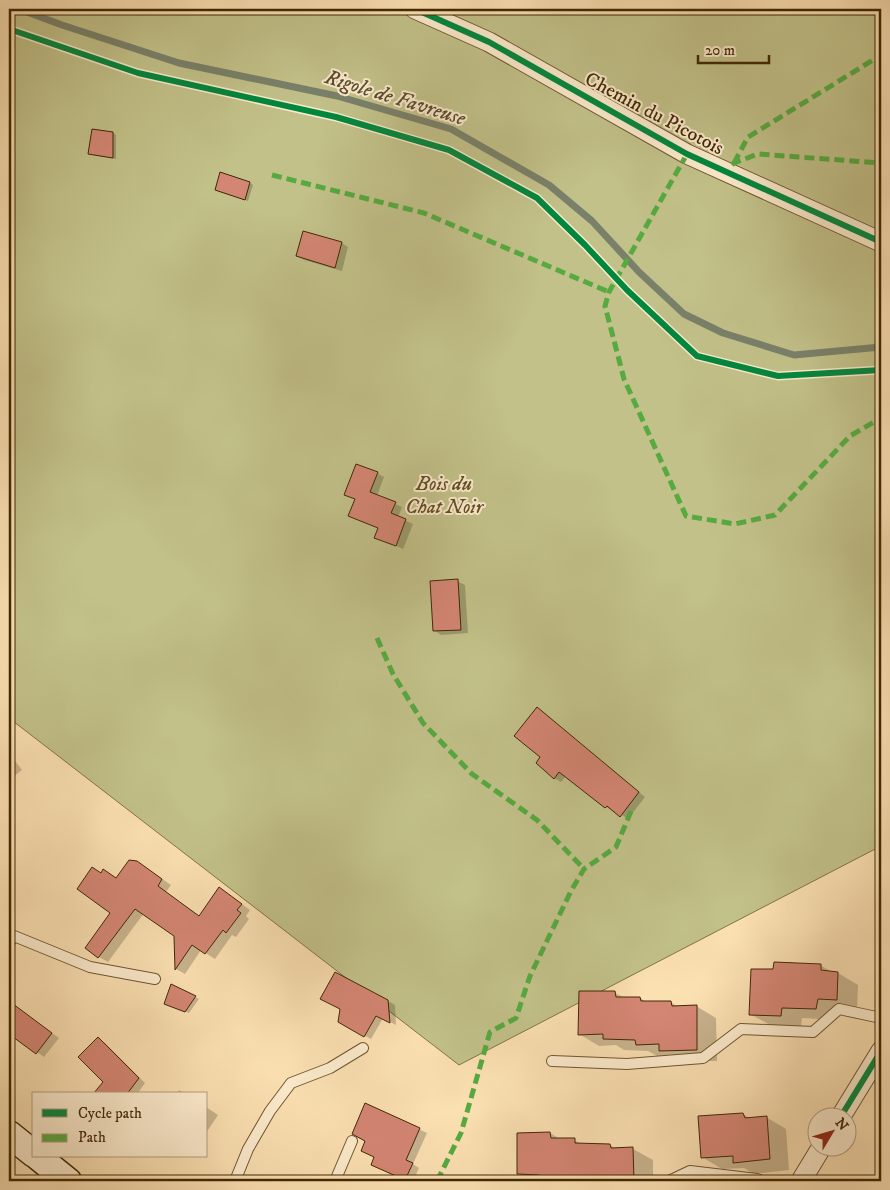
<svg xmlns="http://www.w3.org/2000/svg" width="890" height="1190" font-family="'IM FELL DW Pica',serif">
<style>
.green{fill:#c2c189;stroke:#817447}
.shadow{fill:#0003}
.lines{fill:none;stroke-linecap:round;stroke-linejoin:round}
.stream{stroke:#79816a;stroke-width:7}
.building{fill:#d48674;stroke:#402805}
.service-casing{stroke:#6f5630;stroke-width:12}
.minor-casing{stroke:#6f5630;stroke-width:21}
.secondary-casing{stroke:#402805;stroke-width:29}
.service{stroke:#fcebcd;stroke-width:10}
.minor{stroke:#fcebcd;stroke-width:19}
.secondary{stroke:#fcebcd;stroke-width:26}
.quiet{stroke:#56aa40;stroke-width:5;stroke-dasharray:10 5;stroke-linecap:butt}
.cycleway-casing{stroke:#fcebcd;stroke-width:9}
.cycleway{stroke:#00873e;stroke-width:6}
.labels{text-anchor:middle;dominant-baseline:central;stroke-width:4;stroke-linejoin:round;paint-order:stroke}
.street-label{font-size:20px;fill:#402805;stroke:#fcebcd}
.park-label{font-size:20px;font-style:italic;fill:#604e26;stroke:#fcebcd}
.water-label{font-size:21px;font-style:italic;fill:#584d2f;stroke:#fcebcd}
</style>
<rect width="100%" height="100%" fill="#fbe0b2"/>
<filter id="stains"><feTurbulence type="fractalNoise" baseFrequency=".004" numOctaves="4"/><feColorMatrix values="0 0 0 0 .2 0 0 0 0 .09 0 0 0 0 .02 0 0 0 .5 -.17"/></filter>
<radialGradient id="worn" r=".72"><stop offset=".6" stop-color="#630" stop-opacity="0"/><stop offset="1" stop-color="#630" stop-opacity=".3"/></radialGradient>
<path class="green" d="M 9,9 L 881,9 L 881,846 L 459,1065 L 9,718 Z"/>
<path class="shadow" d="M 113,133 L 116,135 L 116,159 L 93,155 Z
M 250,183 L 253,185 L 248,201 L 216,190 Z
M 342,243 L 348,247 L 342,271 L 304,260 L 297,256 Z
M 377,473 L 384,477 L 377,496 L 402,507 L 398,517 L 413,524 L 403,549 L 376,537 L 380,529 L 350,516 Z
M 457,581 L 465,585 L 468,633 L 441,635 L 434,630 Z
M 544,713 L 645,797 L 628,819 L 614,810 L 613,811 L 606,807 L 566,776 L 561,782 L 554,778 L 542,756 Z
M 9,753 L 22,770 L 9,780 Z
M 146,868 L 171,885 L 166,892 L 200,917 L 228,894 L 250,910 L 246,916 L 249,919 L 236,937 L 232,935 L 215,959 L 201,950 L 185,974 L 176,969 L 175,935 L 144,913 L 108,962 L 99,957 L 112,912 L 102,874 L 104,870 L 117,879 Z
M 820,965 L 832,972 L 838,973 L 858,985 L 857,1010 L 838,1010 L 836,1020 L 802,1018 L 801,1027 L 770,1025 L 750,1014 L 774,970 Z
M 172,986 L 199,999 L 189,1013 L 168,1005 Z
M 615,993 L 625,998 L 640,998 L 647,1002 L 670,1002 L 679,1007 L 696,1006 L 716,1018 L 717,1061 L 681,1061 L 670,1055 L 657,1056 L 648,1051 L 624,1050 L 616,1045 L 599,1046 L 579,1034 Z
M 388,1001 L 395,1005 L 396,1025 L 383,1018 L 371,1039 L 339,1022 Z
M 9,1002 L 59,1038 L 44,1057 L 9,1032 Z
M 98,1039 L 105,1043 L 145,1083 L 137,1094 L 94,1094 L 105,1082 Z
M 179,1090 L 186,1094 L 187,1094 L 177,1094 Z
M 366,1105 L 427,1133 L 413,1164 L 419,1168 L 413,1181 L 409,1181 L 379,1168 L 366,1141 Z
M 206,1107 L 218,1115 L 206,1133 Z
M 743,1114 L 751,1119 L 766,1117 L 786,1129 L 789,1170 L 754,1174 L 744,1168 L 722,1169 L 702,1157 Z
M 550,1133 L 560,1139 L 574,1140 L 583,1145 L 610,1145 L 616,1149 L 633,1149 L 653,1160 L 653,1181 L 533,1181 L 518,1173 Z"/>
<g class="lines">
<path class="stream" d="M 19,9 L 62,25 L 179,63 L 337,96 L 451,129 L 549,185 L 592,221 L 639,272 L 684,314 L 723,333 L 794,355 L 881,347"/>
</g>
<path class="building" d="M 92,129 L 113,132 L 113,158 L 88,154 Z
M 220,172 L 250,182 L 245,200 L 215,190 Z
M 303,231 L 342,242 L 335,268 L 296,256 Z
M 356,464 L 378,472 L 370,492 L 396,502 L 391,513 L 406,519 L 396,546 L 374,538 L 378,528 L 348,516 L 355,499 L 344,495 Z
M 458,579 L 461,630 L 433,631 L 430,581 Z
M 537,707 L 639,792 L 620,817 L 607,806 L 605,808 L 559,772 L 554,779 L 536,763 L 540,757 L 514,736 Z
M 129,860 L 137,861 L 162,879 L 158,886 L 199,916 L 219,887 L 242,904 L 237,910 L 241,913 L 226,933 L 223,930 L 205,954 L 192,945 L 175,970 L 174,936 L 135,909 L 98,958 L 85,948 L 110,913 L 77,889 L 92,867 L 101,873 L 103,869 L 116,878 Z
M 774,962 L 821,964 L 821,970 L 838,972 L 837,1000 L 818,999 L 816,1009 L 782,1008 L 781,1016 L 749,1015 L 751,969 L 773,969 Z
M 335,972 L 388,1000 L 390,1023 L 376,1016 L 364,1037 L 338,1022 L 340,1009 L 320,999 Z
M 171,984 L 196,996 L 185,1012 L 164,1004 Z
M 579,991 L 615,991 L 616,997 L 640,997 L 641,1001 L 671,1001 L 672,1006 L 697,1005 L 697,1050 L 659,1051 L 659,1044 L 636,1045 L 635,1040 L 603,1039 L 603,1034 L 578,1035 Z
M 9,1001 L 52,1033 L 36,1054 L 9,1034 Z
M 98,1037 L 139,1078 L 127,1094 L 93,1094 L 103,1082 L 78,1057 Z
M 365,1103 L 420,1128 L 406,1160 L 413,1163 L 405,1180 L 371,1165 L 374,1157 L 361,1151 L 365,1141 L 352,1134 Z
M 743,1113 L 745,1118 L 767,1116 L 770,1159 L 733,1163 L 733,1156 L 701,1158 L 698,1116 Z
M 550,1132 L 551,1138 L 575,1138 L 575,1143 L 610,1144 L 611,1148 L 633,1147 L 634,1181 L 540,1179 L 539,1175 L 517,1174 L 517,1133 Z"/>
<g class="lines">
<defs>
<path id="service" d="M 9,943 L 14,936 L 90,967 L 155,979
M 552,1061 L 627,1064 L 703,1058 L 741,1029 L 813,1032 L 839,1009 L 881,1018
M 235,1181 L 248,1149 L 270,1111 L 291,1083 L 330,1068 L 363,1048
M 335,1181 L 352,1141
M 669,1181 L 690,1171 L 757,1179 L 762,1181"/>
<path id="minor" d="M 415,9 L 489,42 L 687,154 L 881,242
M 840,1118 L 881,1051
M 801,1181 L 821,1148"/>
<path id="secondary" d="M 9,1134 L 34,1154
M 37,1156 L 68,1181"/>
</defs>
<use href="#service" class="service-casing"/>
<use href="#minor" class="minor-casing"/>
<use href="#secondary" class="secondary-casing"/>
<use href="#service" class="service"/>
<use href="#minor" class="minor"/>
<use href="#secondary" class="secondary"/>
<path class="quiet" d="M 687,154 L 609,292 L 605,306 L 624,379 L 686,516 L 735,524 L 775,515 L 850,436 L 881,418
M 734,163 L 748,137 L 881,55
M 732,165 L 734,163 L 758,154 L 881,163
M 272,175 L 424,213 L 609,292
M 377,638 L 393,674 L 423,723 L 472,774 L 537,820 L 584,869
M 437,1181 L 461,1133 L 490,1032 L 516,1018 L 530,976 L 571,891 L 584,869 L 616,847 L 632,809"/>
<defs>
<path id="cycleway" d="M 415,9 L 489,42 L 687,154 L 881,242
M 9,29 L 138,73 L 336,117 L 449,150 L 537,198 L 585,245 L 627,290 L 697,356 L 778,376 L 881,370
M 840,1118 L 881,1051"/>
</defs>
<use href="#cycleway" class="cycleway-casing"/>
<use href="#cycleway" class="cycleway"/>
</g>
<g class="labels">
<g class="street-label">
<text transform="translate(654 114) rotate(28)">Chemin du Picotois</text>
</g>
<g class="park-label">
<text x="444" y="484">Bois du<tspan x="444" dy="23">Chat Noir</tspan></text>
</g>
<g class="water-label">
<text transform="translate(395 98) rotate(17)">Rigole de Favreuse</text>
</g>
</g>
<rect width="890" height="1190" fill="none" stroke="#fbe0b2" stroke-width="30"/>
<rect x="10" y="10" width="870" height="1170" fill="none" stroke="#402805" stroke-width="2.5"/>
<rect x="15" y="15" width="860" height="1160" fill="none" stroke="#402805"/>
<rect x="32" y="1092" width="175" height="65" fill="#fcebcd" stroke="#b19d7d"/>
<rect x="42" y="1109" width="25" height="8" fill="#00873e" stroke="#b19d7d"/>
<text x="78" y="1118" font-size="15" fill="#402805">Cycle path</text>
<rect x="42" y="1134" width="25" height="8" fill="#56aa40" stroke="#b19d7d"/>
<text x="78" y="1142" font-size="15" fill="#402805">Path</text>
<g transform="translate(832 1132) rotate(52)"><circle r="24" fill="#fcebcd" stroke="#b19d7d"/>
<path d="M0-4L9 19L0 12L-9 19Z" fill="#8f2418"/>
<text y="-8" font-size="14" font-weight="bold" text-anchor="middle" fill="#402805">N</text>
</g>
<path d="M698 55v8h71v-8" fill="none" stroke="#402805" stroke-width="2.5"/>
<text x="705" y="55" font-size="15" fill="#402805" stroke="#fcebcd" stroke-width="4" paint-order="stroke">20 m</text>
<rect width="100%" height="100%" filter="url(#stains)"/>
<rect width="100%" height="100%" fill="url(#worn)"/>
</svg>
